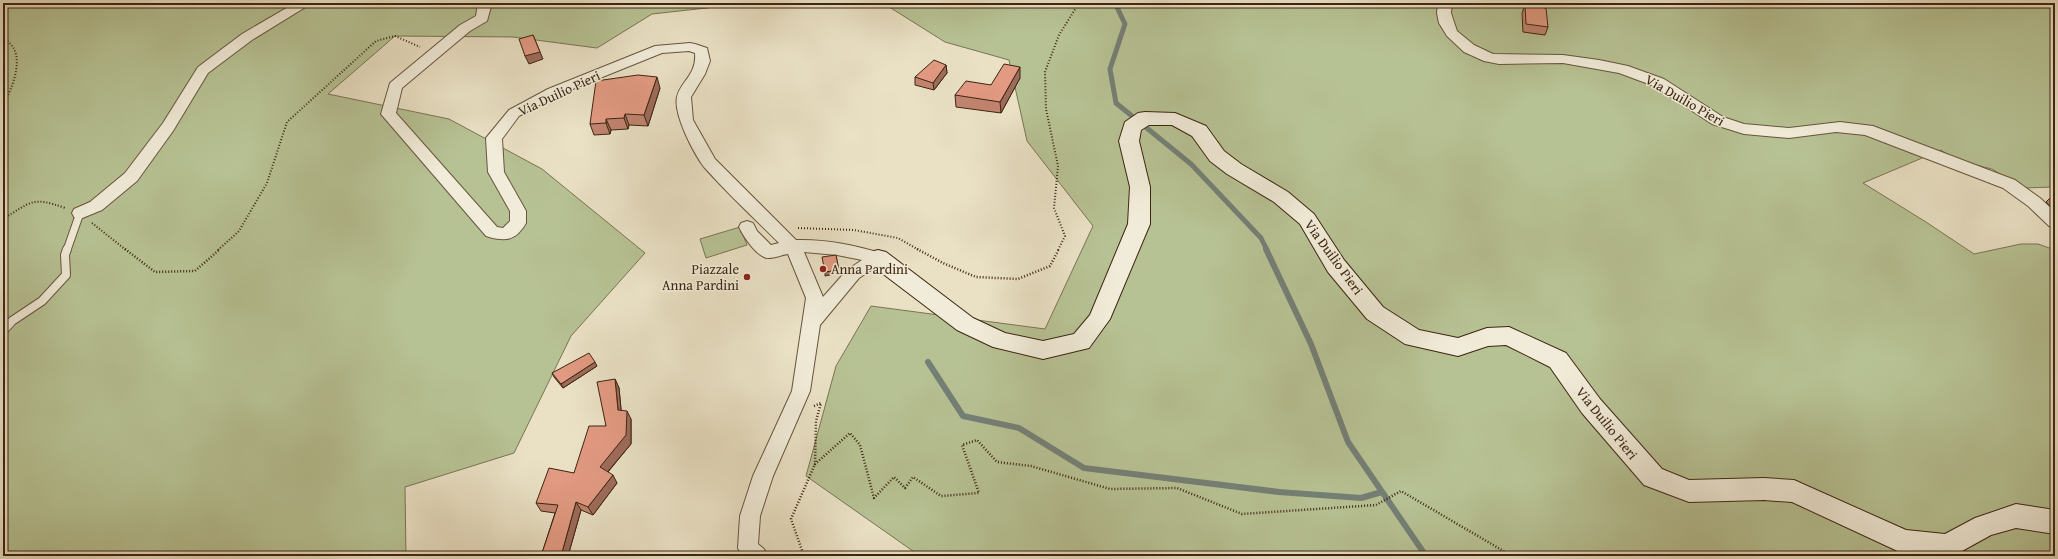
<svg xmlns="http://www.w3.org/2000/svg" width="2058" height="559" font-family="'Gentium Book Plus',serif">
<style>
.green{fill:#b7c294;stroke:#7a7452}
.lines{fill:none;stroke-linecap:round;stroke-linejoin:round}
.stream-far1{stroke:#748076;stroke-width:5}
.stream{stroke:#748076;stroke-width:6}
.lane-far1-casing{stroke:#68543e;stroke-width:9}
.lane-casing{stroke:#68543e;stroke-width:10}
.street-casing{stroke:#68543e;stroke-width:2}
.secondary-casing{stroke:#3d2511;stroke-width:2}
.path-far1{stroke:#3d2511;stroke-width:2;stroke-dasharray:1 2;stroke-linecap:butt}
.path{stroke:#3d2511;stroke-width:2.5;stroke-dasharray:1 2;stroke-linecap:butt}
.lane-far1{stroke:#f1ecd9;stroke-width:7}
.lane{stroke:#f1ecd9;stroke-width:8}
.street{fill:#f1ecd9;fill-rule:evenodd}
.secondary{fill:#f1ecd9;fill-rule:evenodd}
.wall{fill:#c28470;stroke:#3d2511}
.shaded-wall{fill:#9e6c5b;stroke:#3d2511}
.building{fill:#e29a82;stroke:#3d2511}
.poi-dot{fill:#8f2418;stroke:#f1ecd9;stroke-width:1.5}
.labels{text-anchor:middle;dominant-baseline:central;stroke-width:3;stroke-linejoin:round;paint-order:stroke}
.street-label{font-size:14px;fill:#3d2511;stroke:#f1ecd9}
.poi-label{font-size:14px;fill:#3d2511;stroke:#f1ecd9;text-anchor:end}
</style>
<rect width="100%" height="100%" fill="#eae1c5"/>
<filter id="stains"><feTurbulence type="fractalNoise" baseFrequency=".005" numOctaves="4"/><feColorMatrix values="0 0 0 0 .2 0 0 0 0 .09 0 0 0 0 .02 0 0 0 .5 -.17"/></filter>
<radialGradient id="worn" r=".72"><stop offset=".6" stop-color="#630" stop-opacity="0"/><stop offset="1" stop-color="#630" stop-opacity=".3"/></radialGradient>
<path class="green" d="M 3,3 L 752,3 L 652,14 L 597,48 L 513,37 L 395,36 L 328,94 L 449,119 L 542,169 L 645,253 L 571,336 L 514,453 L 405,487 L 406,556 L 3,556 Z
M 877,3 L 2055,3 L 2055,187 L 2023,188 L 1992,169 L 1956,160 L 1941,150 L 1863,183 L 1926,222 L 1974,254 L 2021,244 L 2038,244 L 2055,250 L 2055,556 L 920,556 L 806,476 L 836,366 L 871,306 L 1045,329 L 1093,226 L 1027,141 L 1009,60 L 945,42 L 886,5 Z
M 740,227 L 747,245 L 706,258 L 700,239 Z"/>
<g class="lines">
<path class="stream-far1" d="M 1115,3 L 1125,24 L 1110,69 L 1116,103 L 1191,164 L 1261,238 L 1267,250"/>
<path class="stream" d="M 1266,249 L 1311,344 L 1348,442 L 1426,556
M 928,362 L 963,416 L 1019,428 L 1084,468 L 1279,492 L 1361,498 L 1382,492"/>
<defs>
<path id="lane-far1" d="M 67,250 L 80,213"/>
<path id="lane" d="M 3,331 L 12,321 L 42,301 L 66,275 L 65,255 L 67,249"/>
<path id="street" d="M 295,3 L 312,3 L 252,40 L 208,73 L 173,131 L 137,181 L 102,210 L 80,219 L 74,217 L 72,213 L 74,209 L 90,202 L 125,173 L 163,123 L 198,67 L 242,34 Z
M 478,3 L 492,3 L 487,21 L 470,31 L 402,88 L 396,113 L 497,227 L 503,228 L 510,221 L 510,211 L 488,172 L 486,138 L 509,110 L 548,89 L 655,46 L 690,43 L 695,44 L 707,48 L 710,61 L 705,74 L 691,97 L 693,120 L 715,159 L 796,240 C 826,239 855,245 884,254 L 886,258 L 884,262 L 859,278 L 820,325 L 810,391 L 773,476 L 760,516 L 758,544 L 764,549 L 767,556 L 741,555 L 738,548 L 740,516 L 753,476 L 792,391 L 806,298 L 788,254 C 781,255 775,258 769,258 C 758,259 743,236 739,227 L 741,223 L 747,221 L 753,223 L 757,231 L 771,245 L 779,243 C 754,218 727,193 704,167 C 694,154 673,114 677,97 C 680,82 697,75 695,53 L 689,51 L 662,53 L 558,95 L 519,116 L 502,139 L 504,172 L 526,211 L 526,223 C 516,241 505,242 486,236 L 381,114 L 390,83 L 460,25 L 476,16 ZM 804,252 L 837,255 L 862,260 L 847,270 L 823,297 Z
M 1438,3 L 1452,3 L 1451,13 L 1457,31 L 1474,45 L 1493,54 L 1563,55 L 1599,60 L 1628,66 L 1664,79 L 1723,117 L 1744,124 L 1789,128 L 1840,122 L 1873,126 L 2015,180 L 2040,198 L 2055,212 L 2055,228 L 2049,226 L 2028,206 L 2003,188 L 1865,135 L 1836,132 L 1789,138 L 1744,134 L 1712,124 L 1654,86 L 1619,73 L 1563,63 L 1499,64 L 1484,61 L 1464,52 L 1447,36 L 1439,23 L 1437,13 Z"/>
<path id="secondary" d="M 1145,112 L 1175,113 L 1206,126 L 1224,151 L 1241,164 L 1288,192 L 1314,214 L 1344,260 L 1383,307 L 1419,330 L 1458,338 L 1487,328 L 1509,327 L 1566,353 L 1600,399 L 1662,469 L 1689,480 L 1764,478 L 1794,480 L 1906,530 L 1945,534 L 1975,518 L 2016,504 L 2055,510 L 2055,534 L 2016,528 L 1991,535 L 1953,556 L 1904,554 L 1792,502 L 1764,500 L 1689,502 L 1644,485 L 1582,413 L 1550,367 L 1506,345 L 1488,346 L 1458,356 L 1405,344 L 1367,319 L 1328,272 L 1300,224 L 1274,202 L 1227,174 L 1210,161 L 1192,136 L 1172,125 L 1149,125 L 1141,130 L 1139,141 L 1150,187 L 1150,224 L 1110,319 L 1089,348 L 1043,359 L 993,347 L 957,330 L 870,264 L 867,258 L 870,252 L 878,250 L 886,252 L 973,318 L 1005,333 L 1043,341 L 1074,334 L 1090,315 L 1128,224 L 1130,187 L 1119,141 L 1125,122 L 1138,113 Z"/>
</defs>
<use href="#lane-far1" class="lane-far1-casing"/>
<use href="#lane" class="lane-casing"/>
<use href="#street" class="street-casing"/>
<use href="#secondary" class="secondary-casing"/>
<path class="path-far1" d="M 1194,3 L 1209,5 L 1221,3
M 3,37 C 7,41 13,45 15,51 C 21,67 11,91 3,105
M 3,219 C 31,202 32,196 65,208
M 92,223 L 126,250
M 798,228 L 854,230 L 898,238 L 919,250
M 218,250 L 239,231 L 267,183 L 287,122 L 376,41 L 395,36 L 420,47
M 1058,250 L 1065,236 L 1054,208 L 1058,166 L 1046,109 L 1045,72 L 1059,35 L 1079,3"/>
<path class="path" d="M 125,249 L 155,272 L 195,271 L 220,249
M 917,249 L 943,263 L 976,277 L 1018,279 L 1050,266 L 1059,249
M 814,406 L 821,403 L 816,421 L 815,464 L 850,433 L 860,445 L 874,498 L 894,477 L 905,488 L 913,477 L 941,496 L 979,493 L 962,445 L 977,440 L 997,462 L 1031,466 L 1110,489 L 1177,488 L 1242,514 L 1376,505 L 1401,491 L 1512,556
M 804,556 L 791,519 L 815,464"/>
<use href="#lane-far1" class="lane-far1"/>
<use href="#lane" class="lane"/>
<use href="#street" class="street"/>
<use href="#secondary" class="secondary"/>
</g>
<path class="wall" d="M 1525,5 L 1548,27 L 1545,35 L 1523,32 L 1522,13 Z
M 946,65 L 947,73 L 934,90 L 915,85 L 915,77 Z
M 1020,78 L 1001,113 L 956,107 L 955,95 L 991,85 Z
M 660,88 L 648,126 L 629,125 L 628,129 L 611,130 L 610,134 L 594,135 L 590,124 Z
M 2054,194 L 2055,194 L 2055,211 L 2046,202 Z
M 597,366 L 563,388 L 554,377 L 552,373 Z
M 615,379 L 619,388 L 621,410 L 631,419 L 631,444 L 608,472 L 617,483 L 593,515 L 581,510 L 568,556 L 544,556 L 542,553 L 555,513 L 541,511 L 536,503 L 574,473 L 606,426 Z"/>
<path class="shaded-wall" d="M 533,35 L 543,59 L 529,64 L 525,56 Z
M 946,65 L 947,73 L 934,90 L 933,83 Z
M 1020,67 L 1020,78 L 1001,113 L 1000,102 Z
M 657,77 L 660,88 L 648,126 L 644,115 Z
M 625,114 L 629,125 L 628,129 L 624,118 Z
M 606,119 L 611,130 L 610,134 L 606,123 Z
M 836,255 L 839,273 L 825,276 L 825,272 Z
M 595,362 L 597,366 L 563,388 L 561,384 Z
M 615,379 L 619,388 L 622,419 L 618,410 Z
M 627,411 L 631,419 L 631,444 L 604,476 L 600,467 Z
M 613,475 L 617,483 L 593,515 L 588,507 Z
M 576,502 L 581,510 L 568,556 L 561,556 Z"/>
<path class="building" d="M 1525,5 L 1546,8 L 1548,27 L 1526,24 Z
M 533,35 L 540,52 L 525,56 L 519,39 Z
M 934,60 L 946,65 L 933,83 L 915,77 Z
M 1004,64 L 1020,67 L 1000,102 L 955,95 L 966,81 L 991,85 Z
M 638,75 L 657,77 L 644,115 L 625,114 L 624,118 L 606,119 L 606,123 L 590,124 L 596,81 Z
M 836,255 L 839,270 L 825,272 L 822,257 Z
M 589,353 L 595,362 L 561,384 L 552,373 Z
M 615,379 L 618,410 L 627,411 L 626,435 L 600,467 L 613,475 L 588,507 L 576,502 L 561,556 L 558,556 L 542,553 L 558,505 L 536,503 L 549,468 L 574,473 L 589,426 L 606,426 L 597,382 Z
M 837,553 L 846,556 L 835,556 Z"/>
<g class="poi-dot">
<circle cx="823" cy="269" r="4"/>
<circle cx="747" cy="277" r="4"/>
</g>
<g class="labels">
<g class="street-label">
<text transform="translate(559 93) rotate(-25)">Via Duilio Pieri</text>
<text transform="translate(1685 100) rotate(30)">Via Duilio Pieri</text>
<text transform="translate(1334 257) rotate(54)">Via Duilio Pieri</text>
<text transform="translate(1607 423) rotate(51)">Via Duilio Pieri</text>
</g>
<g class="poi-label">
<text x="739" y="269">Piazzale<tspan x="739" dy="16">Anna Pardini</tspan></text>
<text x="831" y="269" text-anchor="start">Anna Pardini</text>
</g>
</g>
<rect width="2058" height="559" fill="none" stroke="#eae1c5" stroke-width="16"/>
<rect x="4" y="4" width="2050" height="551" fill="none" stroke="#3d2511" stroke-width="2"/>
<rect x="8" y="8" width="2042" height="543" fill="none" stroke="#3d2511"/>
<rect width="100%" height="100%" filter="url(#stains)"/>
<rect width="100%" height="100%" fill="url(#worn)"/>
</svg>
